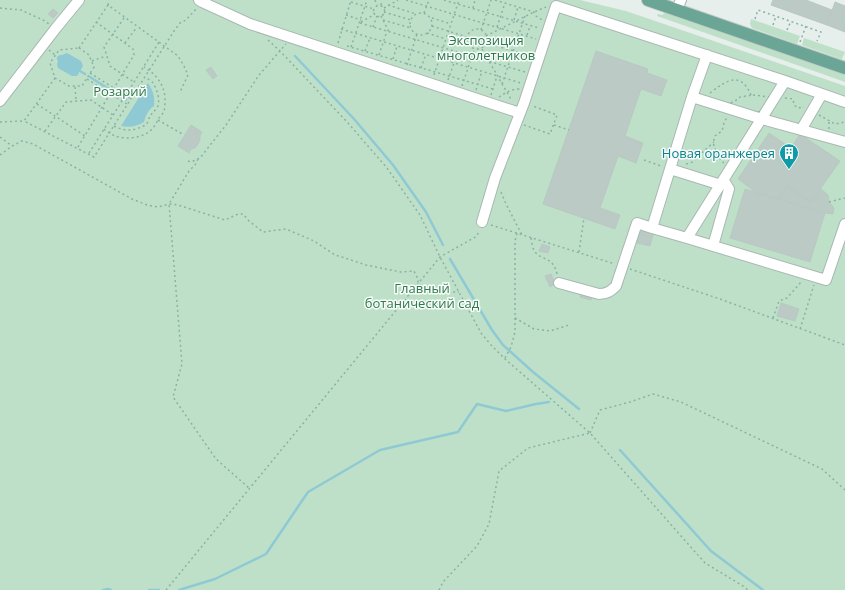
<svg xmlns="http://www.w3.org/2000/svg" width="845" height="590" font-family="'Open Sans',sans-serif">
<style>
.green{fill:#bfe0c8}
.water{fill:#8ec9d4}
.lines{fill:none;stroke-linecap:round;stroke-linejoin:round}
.stream{stroke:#8ec9d4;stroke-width:2.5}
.building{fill:#bbcac4;stroke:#b8c9c2}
.minor-casing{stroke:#a8b8b2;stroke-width:12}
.major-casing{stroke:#c2cac8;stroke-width:14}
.path{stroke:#86b3a5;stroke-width:1.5;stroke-dasharray:2 3;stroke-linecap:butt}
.minor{stroke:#fff;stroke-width:10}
.major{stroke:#6aa596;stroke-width:12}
.labels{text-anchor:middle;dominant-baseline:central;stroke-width:3;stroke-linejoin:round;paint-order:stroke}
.park-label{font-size:13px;fill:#2d7a4b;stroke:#f7fbf9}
.culture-label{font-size:13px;fill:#0d838f;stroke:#f7fbf9;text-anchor:end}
</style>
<rect width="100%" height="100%" fill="#e6efeb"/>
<path class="green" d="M 0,0 L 580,0 L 626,11 L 845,86 L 845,590 L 0,590 Z
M 664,12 L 845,74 L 845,82 L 657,16 L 658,14 L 663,15 Z
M 751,19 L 800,36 L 797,44 L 752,28 L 750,24 Z
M 804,38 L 845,52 L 842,59 L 841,59 L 802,45 Z"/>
<path class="water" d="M 67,53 L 81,61 L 83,66 L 77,76 L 72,76 L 58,68 L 57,64 L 58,62 L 57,59 L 57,57 L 60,55 L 63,55 L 64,54 Z
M 148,83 C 153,90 155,98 154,106 C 148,110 146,115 144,122 C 137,126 130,128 121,126 Z"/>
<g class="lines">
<path class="stream" d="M 295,56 L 354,119 L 393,165 L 426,212 L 443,245
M 80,71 L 85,74
M 90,77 L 126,100
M 450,259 L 492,330 L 503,345 L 533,372 L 579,409
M 620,450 L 711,551 L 763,590
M 103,590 L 108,589 L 111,590
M 149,590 L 159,590
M 179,590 L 215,579 L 266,554 L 308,492 L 380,450 L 458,432 L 477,404 L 506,411 L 536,404 L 549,402"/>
</g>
<path class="building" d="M 773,0 L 806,0 L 832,10 L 827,25 L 771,5 Z
M 835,2 L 845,6 L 845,32 L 827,25 Z
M 53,9 L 58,13 L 53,18 L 48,14 Z
M 596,51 L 648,69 L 647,73 L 667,80 L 661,96 L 641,89 L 625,136 L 643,143 L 636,163 L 618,156 L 600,208 L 620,215 L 615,229 L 543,204 Z
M 211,67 L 217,76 L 213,79 L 206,70 Z
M 191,125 L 202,132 L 200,136 L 200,140 L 198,144 L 195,148 L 191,149 L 189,153 L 178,146 Z
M 769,133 L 791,148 L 800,134 L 840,161 L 811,202 L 787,186 L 778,199 L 757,193 L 738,179 Z
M 787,186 L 811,202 L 821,189 L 828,195 L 829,202 L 834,208 L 833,214 L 825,213 L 778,199 Z
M 745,189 L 825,213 L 810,262 L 730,238 Z
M 642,229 L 654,232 L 650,246 L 637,243 Z
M 542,244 L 550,247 L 548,253 L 539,251 Z
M 551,274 L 555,284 L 550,287 L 545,276 Z
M 581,291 L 593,294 L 591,300 L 580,297 Z
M 781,303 L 799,309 L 795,321 L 777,316 Z"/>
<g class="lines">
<defs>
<path id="minor" d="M 199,0 L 202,2 L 250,24 L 520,113
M 677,9 L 681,0
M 707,55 L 692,97 L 670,169 L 721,185
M 785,81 L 687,238 L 826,280 L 845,224
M 692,97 L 762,119 L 845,142
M 0,101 L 56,28 L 79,0
M 801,130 L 822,94
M 482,222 L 495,178 L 524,103 L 556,6 L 785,81 L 845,102
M 652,228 L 687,238
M 713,246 L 729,189 L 724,181
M 559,283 L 599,294 C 607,294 611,291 616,286 L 637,223 L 652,228 L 670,169"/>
<path id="major" d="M 648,0 L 845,68"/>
</defs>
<use href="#minor" class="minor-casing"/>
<use href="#major" class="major-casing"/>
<path class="path" d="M 375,0 L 377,5
M 406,0 L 536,39
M 444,0 L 539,28
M 495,0 L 534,12 L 536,16 L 542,20
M 351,2 L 374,9
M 108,5 L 109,0
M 381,5 L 382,0
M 388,5 L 416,14
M373.5 11a5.5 5.5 0 1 1 11 0a5.5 5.5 0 1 1-11 0Z
M 0,8 L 21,10 L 43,20 L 49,24
M 384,8 L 398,0
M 473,8 L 475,0
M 384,12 L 411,20
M410 24a11 11 0 1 1 22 0a11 11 0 1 1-22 0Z
M 424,13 L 429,0
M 346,15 L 361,20
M 381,16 L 389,32
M 124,18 L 104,47 L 110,66 L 134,82
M 432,18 L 451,24
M 755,19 L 758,10 L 821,32 L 817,41
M 383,20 L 411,28
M 514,20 L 518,7
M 96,22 L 133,49 L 134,55 L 114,88
M 361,22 L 375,14
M 360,23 L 525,72
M 773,25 L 776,16
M 432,26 L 467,37
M 373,27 L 377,16
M 497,27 L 505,3
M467 39a10 10 0 1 1 20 0a10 10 0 1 1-20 0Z
M 341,29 L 521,83
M 481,30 L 491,0
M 787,30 L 791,21
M 427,33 L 446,39
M 527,35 L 530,26
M 486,36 L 534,12 L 546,7
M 268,40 L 280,51 L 348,123 L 387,168 L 420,215 L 440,257 L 481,333 L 491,345 L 505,359 L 590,433 L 705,563 L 743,586 L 748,590
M 800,42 L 806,26
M 125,43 L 137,27
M 338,43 L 351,0
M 487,43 L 530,56
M 347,46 L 493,89
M 351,47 L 367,0
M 79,48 L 108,5 L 178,56 L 184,66 L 188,75 L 180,92
M 79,48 L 89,55 L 94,67 L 82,86 L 69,86 L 55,78 L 50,63 L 59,50 Z
M 482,49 L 512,101
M 49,50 L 55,55
M 365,51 L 370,38
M 379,55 L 387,31
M 393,59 L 397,46
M 92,61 L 106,56
M 407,65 L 417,34
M 421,68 L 426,54
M 90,73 L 131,99
M 434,75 L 459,0
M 55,78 L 24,121 L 94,157 L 174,31 L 180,23 L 186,20 L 197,8
M 87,79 L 127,104
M 448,80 L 454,63
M 502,84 L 525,16
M 462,86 L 474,50
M 75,87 L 76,101
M 476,90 L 482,71
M 710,93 C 726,81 740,70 751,95
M 126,95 L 159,42
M 491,95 L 497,76
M 753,95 L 770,97 L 764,107 L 760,112 C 748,112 738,111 729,103 L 734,102 L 740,97 Z
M 499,97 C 505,93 511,89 519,89 L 519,87
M 785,98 L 793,99 L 794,105 L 798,108 L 804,107
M 37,104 L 85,136
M 819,115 L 835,124 L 845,122
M 158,120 L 184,135
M 0,122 L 24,121
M 524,125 L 550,134 L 557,115 L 533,106
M 554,125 L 569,130
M 114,126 C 125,132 136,131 147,124 C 150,114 151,115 157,108 C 161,102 157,89 153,83 C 151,81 148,79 145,77
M 104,129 C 107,132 111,134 115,136 C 126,140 144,138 152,129 C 155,126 157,122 159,118 C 161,116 163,113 164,111 C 165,107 165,102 165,98 C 164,84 156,74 144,67
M 829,129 L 829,121
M 45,131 L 66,102 L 91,100 L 113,115
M 0,137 L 12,146
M 78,147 L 110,94
M 89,153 L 122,101
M 0,155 L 12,146 L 22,141 L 33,144 L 132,199 L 147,205 L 158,207 L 169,204 L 178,205 L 225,220 L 238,214 L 243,214 L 249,221 L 263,232 L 286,229 L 314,241 L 335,255 L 342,257 L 366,265 L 401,272 L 414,271 L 418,279 L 418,284 L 441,292 L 459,292
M 198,159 L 195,165 L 189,171 L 169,204 L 182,364 L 173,397 L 216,459 L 249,488
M 644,160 L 661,166
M 188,161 L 191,162 L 200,158 L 226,125 L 259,75 L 286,44
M 724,163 C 720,160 716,152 714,146 C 713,143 714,139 715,136 L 722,131 L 724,123 L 727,117
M 686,164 L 693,162 L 697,157 L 714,142
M 501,192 L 506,204 L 522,235
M 829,202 L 845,198
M 491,225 L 615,264
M 531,238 C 532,242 532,247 534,250 C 539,261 553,255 557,274
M 579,252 L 584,218
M 630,269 L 720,299 L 845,345
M 515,318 L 534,329 L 550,331 L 569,325
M 773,318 L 779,301 L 787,298 L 801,282
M 800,329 L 814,285
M 505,358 L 511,347 L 515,332 L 515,241 L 517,233
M 590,433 L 600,410 L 630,402 L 653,394 L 681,402 L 822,469 L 845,490
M 166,590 L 440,257 L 477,236 L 479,230
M 439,590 L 443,582 L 477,546 L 489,524 L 499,471 L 528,448 L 590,433"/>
<use href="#minor" class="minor"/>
<use href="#major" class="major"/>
</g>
<defs>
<symbol id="building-pin" viewBox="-11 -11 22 30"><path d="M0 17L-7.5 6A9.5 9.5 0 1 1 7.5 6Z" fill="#0f9aa8" stroke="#f7fbf9"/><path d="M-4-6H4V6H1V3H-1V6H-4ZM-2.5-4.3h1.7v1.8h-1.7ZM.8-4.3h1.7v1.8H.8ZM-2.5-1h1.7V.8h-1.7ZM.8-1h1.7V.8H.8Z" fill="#fff"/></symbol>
</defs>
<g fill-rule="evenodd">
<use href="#building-pin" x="778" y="142" width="22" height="30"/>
</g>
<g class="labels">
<g class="park-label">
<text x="486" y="40">Экспозиция<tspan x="486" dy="15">многолетников</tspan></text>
<text x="120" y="91">Розарий</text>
<text x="422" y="288">Главный<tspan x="422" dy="15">ботанический сад</tspan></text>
</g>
<g class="culture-label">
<text x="775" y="153">Новая оранжерея</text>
</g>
</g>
</svg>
